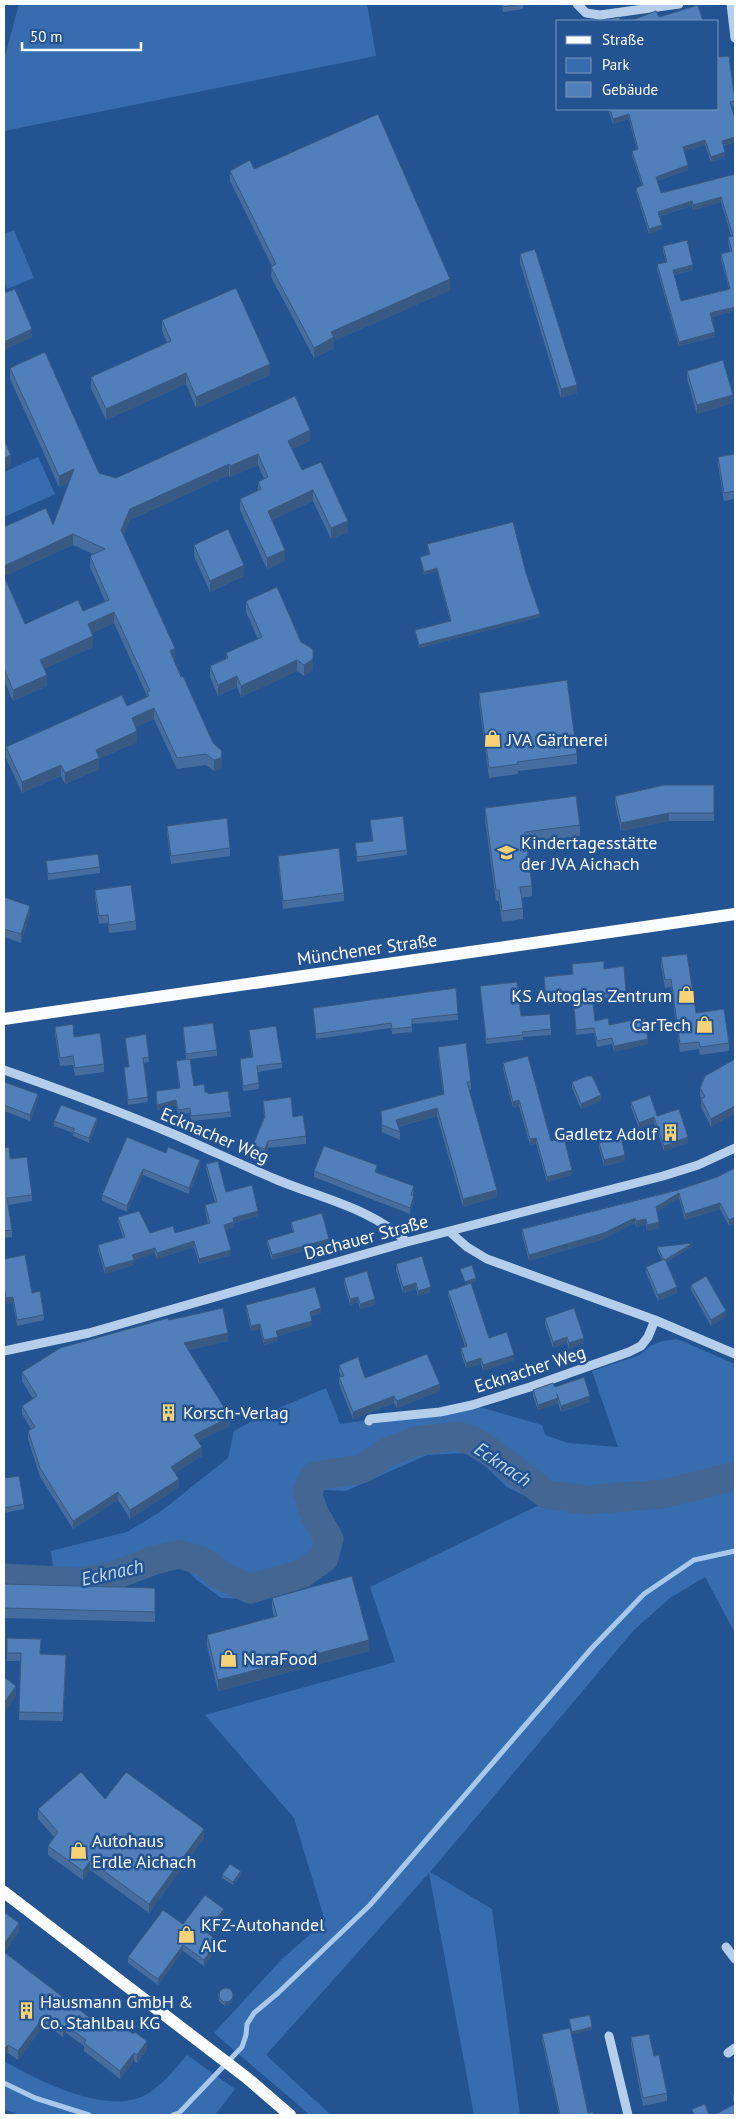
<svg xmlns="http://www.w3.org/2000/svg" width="739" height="2119" font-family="'PT Sans',sans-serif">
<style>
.green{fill:#376dae}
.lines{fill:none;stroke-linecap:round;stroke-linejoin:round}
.stream{stroke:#a8c9ed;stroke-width:5}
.river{stroke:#446692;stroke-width:29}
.minor{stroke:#b4ceec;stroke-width:9}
.major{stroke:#fafcff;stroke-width:12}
.wall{fill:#456d9f;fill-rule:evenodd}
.shaded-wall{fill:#385982}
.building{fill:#507fb9;stroke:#385982}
.labels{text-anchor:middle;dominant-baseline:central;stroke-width:5;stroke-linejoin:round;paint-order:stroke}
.poi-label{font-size:18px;fill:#fff;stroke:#235391;text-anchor:start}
.street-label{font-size:18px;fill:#fff;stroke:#235391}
.water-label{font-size:19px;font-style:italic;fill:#c0d8f3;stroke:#235391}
</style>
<rect width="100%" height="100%" fill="#235391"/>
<path class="green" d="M 19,4 L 367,4 L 376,56 L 4,131 L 4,60 Z
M 14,230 L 34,278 L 7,289 L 4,282 L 4,234 Z
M 38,457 L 55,494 L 4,517 L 4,472 Z
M 677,1339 L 735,1364 L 735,1633 L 705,1577 L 670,1598 L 634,1630 L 430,1872 L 492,1909 L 520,2115 L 474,2115 L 429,1873 L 266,2055 L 331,2115 L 310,2115 L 214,2033 L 282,1959 L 325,1921 L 294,1818 L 205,1715 L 395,1662 L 370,1587 L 541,1504 L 507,1487 L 485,1466 L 465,1453 L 427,1455 L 346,1491 L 324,1490 L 321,1504 L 337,1532 L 337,1558 L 289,1587 L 249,1599 L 221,1598 L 197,1580 L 182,1565 L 165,1565 L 151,1574 L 109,1593 L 4,1591 L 4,1571 L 54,1576 L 51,1551 L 127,1532 L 160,1512 L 228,1458 L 234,1431 L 265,1414 L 326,1388 L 340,1424 L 472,1405 L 542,1425 L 545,1435 L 568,1443 L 618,1447 L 592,1371 L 640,1355 L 650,1346 L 662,1341 Z
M 187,2055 L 235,2089 L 215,2115 L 19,2115 L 4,2109 L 4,2061 C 39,2081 110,2118 149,2093 C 164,2083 175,2069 187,2055 Z"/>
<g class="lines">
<path class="stream" d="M 4,2083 L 35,2098 L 89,2115
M 173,2115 L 179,2113 L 242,2047 L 246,2035 L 247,2024 L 254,2013 L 278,1993 L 370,1905 L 591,1649 L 644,1594 L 694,1560 L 735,1551"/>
<path class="river" d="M 4,1578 L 79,1582 L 113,1576 L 155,1560 L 180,1554 L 204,1562 L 220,1575 L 250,1589 L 303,1573 L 324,1558 L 329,1539 L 314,1513 L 307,1492 L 315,1476 L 362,1469 L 386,1453 L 416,1441 L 458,1436 L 475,1442 L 491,1452 L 546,1494 L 585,1500 L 663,1494 L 735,1476"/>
<path class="minor" d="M 577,4 L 586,13 L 600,15 L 679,4
M 731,4 L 735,38
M 4,1070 C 62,1090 121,1112 178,1136 C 210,1150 242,1165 275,1179 C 320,1198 371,1208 407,1242
M 450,1232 L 467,1247 L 487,1259 L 655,1320 L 735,1354
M 4,1351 L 89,1333 L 407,1242 L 663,1176 L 698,1165 L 735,1148
M 369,1421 L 370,1419 L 440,1412 L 472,1405 L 530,1387 L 629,1352 L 641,1346 L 648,1337 L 655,1320
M 726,1947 L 735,1959
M 609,2036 L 628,2115
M 728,2053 L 735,2048"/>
<path class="major" d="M 4,1019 L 735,914
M 4,1892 L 247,2078 L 290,2115"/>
</g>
<path class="wall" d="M 501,4 L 523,4 L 523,9 L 503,12 Z
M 718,57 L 735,101 L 735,106 L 732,107 L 735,142 L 723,146 L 725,157 L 711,162 L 705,145 L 684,151 L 688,170 L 657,181 L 661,193 L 735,174 L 735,311 L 712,317 L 715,337 L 679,346 L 657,269 L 657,264 L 666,262 L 663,251 L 663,246 L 693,270 L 674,275 L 681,301 L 729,289 L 721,259 L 721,254 L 730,251 L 728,242 L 728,237 L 731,236 L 721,202 L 693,210 L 692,206 L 660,216 L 662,229 L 649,234 L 636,192 L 636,188 L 642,186 L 632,155 L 632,151 L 637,149 L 629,119 L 613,124 L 608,109 L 718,109 Z
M 254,169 L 450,290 L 334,341 L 334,348 L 314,358 L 271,277 L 272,266 L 230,181 L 230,171 Z
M 520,254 L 577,393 L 561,398 L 520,263 Z
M 162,320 L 270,375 L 196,408 L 186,384 L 106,420 L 91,388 L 91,377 L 167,343 L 162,331 Z
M 10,368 L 99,473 L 116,478 L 310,441 L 292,449 L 302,470 L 348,532 L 331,539 L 313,501 L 272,520 L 285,561 L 267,569 L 240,510 L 240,499 L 258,491 L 258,482 L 264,479 L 258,465 L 230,477 L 229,475 L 130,520 L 123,535 L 175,659 L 174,660 L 222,761 L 221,769 L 214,771 L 206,765 L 177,769 L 154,719 L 136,727 L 137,742 L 99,759 L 99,769 L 65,784 L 61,776 L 22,793 L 6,758 L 6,747 L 127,706 L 147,697 L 147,696 L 114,623 L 92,633 L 93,647 L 44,669 L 47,686 L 13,701 L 4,680 L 4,527 L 53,525 L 69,482 L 59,487 L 10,379 ZM 73,545 L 93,554 L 90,556 L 90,567 L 105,601 L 83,611 L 25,624 L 4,576 Z
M 687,371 L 733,403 L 697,414 L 687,379 Z
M 735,454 L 735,499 L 724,501 L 718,465 L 718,457 Z
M 427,544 L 526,573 L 540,617 L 419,648 L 415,630 L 450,621 L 437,571 L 424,575 L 420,557 L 429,554 Z
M 194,545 L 244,576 L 210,592 L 194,556 Z
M 246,601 L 301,642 L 313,649 L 313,670 L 304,676 L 297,671 L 241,697 L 237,687 L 218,696 L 210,677 L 210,666 L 226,659 L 226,653 L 258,639 L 246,612 Z
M 479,693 L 577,754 L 577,764 L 518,771 L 518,774 L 489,778 L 479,702 Z
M 714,785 L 714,821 L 669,821 L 621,831 L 615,804 L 615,796 Z
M 485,808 L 580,825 L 580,836 L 526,843 L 532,886 L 532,896 L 522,898 L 523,908 L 523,919 L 502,922 L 499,901 L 496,901 L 485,819 Z
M 370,820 L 407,850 L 407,855 L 357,862 L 355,843 L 372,841 Z
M 167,826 L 230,848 L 230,856 L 171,864 L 167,834 Z
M 278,856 L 344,893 L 344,901 L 283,909 L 278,864 Z
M 46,861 L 100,867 L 100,873 L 48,880 Z
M 95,890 L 136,921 L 136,930 L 109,933 L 108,923 L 99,924 L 95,898 Z
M 4,897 L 30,914 L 21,943 L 4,937 Z
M 661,957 L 696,1013 L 729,1043 L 729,1051 L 700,1055 L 699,1049 L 680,1052 L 671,987 L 665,988 L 661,965 Z
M 572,964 L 604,969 L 626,991 L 626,996 L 593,1000 L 595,1021 L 609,1025 L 648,1044 L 614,1052 L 612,1044 L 597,1047 L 594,1033 L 576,1035 L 573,1000 L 546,1003 L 544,982 L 544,977 L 572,974 Z
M 480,986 L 521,1016 L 551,1029 L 551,1035 L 523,1037 L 523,1040 L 486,1044 Z
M 313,1008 L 458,1014 L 458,1020 L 412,1024 L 412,1032 L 392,1034 L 391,1028 L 316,1039 L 313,1013 Z
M 55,1027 L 74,1037 L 104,1064 L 104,1072 L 75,1076 L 73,1065 L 60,1066 L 55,1035 Z
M 183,1027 L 217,1050 L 217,1056 L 190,1059 L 194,1086 L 205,1092 L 231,1112 L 231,1117 L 191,1121 L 190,1113 L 178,1115 L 176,1105 L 157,1110 L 156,1091 L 179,1088 L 176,1061 L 186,1059 L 183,1033 Z
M 249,1030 L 282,1063 L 282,1068 L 258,1072 L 259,1089 L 243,1091 L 240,1064 L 240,1059 L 252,1057 L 249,1035 Z
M 125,1038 L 149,1057 L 149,1062 L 144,1063 L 148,1102 L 128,1105 L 124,1072 L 124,1067 L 129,1067 Z
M 438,1047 L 471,1082 L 471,1089 L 469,1090 L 497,1197 L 463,1207 L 437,1116 L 398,1127 L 400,1132 L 400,1140 L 382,1132 L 381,1111 L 443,1094 L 438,1054 Z
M 735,1059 L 711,1127 L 701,1107 L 701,1099 L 700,1096 L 700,1088 Z
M 503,1063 L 551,1141 L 572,1175 L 547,1182 L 536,1143 L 530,1145 L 519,1106 L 513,1108 L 503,1069 Z
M 4,1082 L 38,1100 L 30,1121 L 4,1111 Z
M 572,1082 L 601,1101 L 581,1109 L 572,1088 Z
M 263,1101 L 293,1117 L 306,1136 L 306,1144 L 268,1148 L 265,1157 L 253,1152 L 253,1145 L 264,1118 Z
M 631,1102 L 657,1116 L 688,1143 L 664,1151 L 654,1123 L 639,1128 L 631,1107 Z
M 54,1121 L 97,1123 L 89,1143 L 73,1136 L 73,1133 L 54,1126 Z
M 599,1143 L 625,1161 L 604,1166 L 599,1148 Z
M 4,1148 L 32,1195 L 32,1201 L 8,1205 L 12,1230 L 12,1237 L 4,1238 Z
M 166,1153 L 200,1166 L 189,1194 L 143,1175 L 127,1212 L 102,1201 L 102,1195 Z
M 206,1164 L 226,1192 L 258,1216 L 234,1223 L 234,1227 L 225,1230 L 231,1255 L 199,1264 L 194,1247 L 157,1259 L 155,1253 L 134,1260 L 134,1265 L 105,1274 L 98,1250 L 98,1245 L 123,1237 L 118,1222 L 118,1217 L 150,1233 L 175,1233 L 208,1224 L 205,1210 L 205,1205 L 215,1202 L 206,1169 Z
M 735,1168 L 735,1223 L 729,1226 L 720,1209 L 685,1220 L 679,1198 L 657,1212 L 659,1228 L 647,1231 L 646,1225 L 636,1227 L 635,1223 L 604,1239 L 529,1261 L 522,1234 L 522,1229 L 678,1190 L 717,1177 Z
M 377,1170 L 376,1172 L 414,1191 L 413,1195 L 414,1201 L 410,1214 L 314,1177 L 314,1171 Z
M 291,1222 L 329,1244 L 272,1260 L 267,1244 L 267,1240 L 293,1232 L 291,1226 Z
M 693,1246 L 666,1262 L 677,1293 L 658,1301 L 646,1273 L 646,1267 L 662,1260 L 657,1250 L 657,1247 Z
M 4,1259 L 32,1293 L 44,1315 L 44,1320 L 17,1326 L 13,1303 L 6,1304 L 4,1293 Z
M 396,1264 L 431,1292 L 418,1296 L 416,1289 L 403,1293 L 396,1270 Z
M 344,1278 L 375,1305 L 360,1309 L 358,1302 L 350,1305 L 344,1283 Z
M 691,1285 L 726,1317 L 711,1326 L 691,1290 Z
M 448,1291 L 489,1338 L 514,1360 L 483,1371 L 481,1364 L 466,1368 L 461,1353 L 461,1348 L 465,1346 L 448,1296 Z
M 246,1305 L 321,1313 L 311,1316 L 312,1326 L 277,1336 L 278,1341 L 264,1345 L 260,1329 L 251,1331 L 246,1310 Z
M 545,1318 L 584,1343 L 569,1349 L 567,1343 L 553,1348 L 545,1324 Z
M 169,1320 L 228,1341 L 188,1350 L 230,1426 L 198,1441 L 202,1456 L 175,1473 L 179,1487 L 130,1519 L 118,1500 L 73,1529 L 40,1477 L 28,1439 L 28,1431 L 31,1429 L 22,1414 L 22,1406 L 33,1399 L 22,1381 L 22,1372 Z
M 339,1365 L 365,1378 L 440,1391 L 397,1408 L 394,1403 L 353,1419 L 339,1384 L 339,1377 L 341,1377 L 339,1372 Z
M 555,1387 L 590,1402 L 561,1412 L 558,1403 L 538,1410 L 533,1396 L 533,1390 Z
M 4,1478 L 24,1504 L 24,1509 L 4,1513 Z
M 4,1584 L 155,1588 L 155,1622 L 4,1618 Z
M 272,1598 L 369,1651 L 218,1691 L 207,1646 L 207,1635 L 274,1617 L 272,1609 Z
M 7,1653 L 40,1654 L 66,1663 L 63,1721 L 19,1720 L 20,1661 L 7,1661 Z
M 105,1799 L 204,1838 L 149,1913 L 90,1870 L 83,1880 L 48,1855 L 48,1846 L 54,1837 L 38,1819 L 38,1809 Z
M 241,1874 L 233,1885 L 222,1878 L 222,1875 Z
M 4,1912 L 19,1932 L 4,1952 L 107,2031 L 147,2050 L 137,2063 L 134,2061 L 120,2079 L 84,2051 L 84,2046 L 66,2033 L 63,2037 L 45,2024 L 18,2060 L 8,2053 L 5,2057 L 4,2056 Z
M 224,1914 L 209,1934 L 218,1947 L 204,1966 L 183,1951 L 158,1985 L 128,1963 L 128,1957 L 183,1924 Z
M 218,1994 L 233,2000 L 230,2004 L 225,2006 L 219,2001 Z
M 542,2034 L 588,2113 L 594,2115 L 559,2115 L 542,2040 Z
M 631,2037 L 654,2056 L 667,2093 L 667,2101 L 643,2106 L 631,2045 Z
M 735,2094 L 735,2104 L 733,2100 L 733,2095 Z"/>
<path class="shaded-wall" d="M 629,114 L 629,119 L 613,124 L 613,119 Z
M 735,137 L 735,142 L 722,146 L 722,141 Z
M 705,140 L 705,145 L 683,151 L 683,147 Z
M 725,152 L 725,157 L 711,162 L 711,157 Z
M 688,165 L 688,170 L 656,181 L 656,177 Z
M 721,197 L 721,202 L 693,210 L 693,205 Z
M 692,201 L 692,206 L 658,216 L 658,212 Z
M 662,225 L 662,229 L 649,234 L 649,229 Z
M 693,265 L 693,270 L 673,275 L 673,270 Z
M 450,279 L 450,290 L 334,341 L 334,348 L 314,358 L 314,348 L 331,332 Z
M 735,307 L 735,311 L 710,318 L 710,313 Z
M 32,329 L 32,338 L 4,350 L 4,342 Z
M 715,332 L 715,337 L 679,346 L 679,342 Z
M 270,364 L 270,375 L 196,408 L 196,397 Z
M 186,373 L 186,384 L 106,420 L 106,409 Z
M 577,385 L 577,393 L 561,398 L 561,389 Z
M 733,395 L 733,403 L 697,414 L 697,405 Z
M 310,430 L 310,441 L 288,451 L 288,441 Z
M 258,454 L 258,465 L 230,477 L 230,466 Z
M 11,455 L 11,466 L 4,469 L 4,458 Z
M 229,464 L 229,475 L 130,520 L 121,541 L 121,530 L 130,509 Z
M 74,469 L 74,480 L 59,487 L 59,476 Z
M 313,490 L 313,501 L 268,522 L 268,511 Z
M 348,521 L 348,532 L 331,539 L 331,528 Z
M 73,534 L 73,545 L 4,576 L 4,566 Z
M 285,550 L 285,561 L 267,569 L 267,558 Z
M 244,565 L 244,576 L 210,592 L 210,581 Z
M 437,568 L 437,571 L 424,575 L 424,572 Z
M 114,612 L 114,623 L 88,635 L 88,624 Z
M 540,614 L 540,617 L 419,648 L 419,645 Z
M 93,636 L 93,647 L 40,671 L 40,660 Z
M 175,648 L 175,659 L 170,662 L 170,651 Z
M 313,659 L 313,670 L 304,676 L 304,665 Z
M 297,660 L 297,671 L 241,697 L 241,686 Z
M 47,675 L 47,686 L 13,701 L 13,690 Z
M 237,676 L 237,687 L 218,696 L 218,685 Z
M 154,708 L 154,719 L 132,729 L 132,718 Z
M 137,731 L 137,742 L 99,759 L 99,769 L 65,784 L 65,773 L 96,750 Z
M 222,751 L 222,761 L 221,769 L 214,771 L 214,760 Z
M 61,765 L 61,776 L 22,793 L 22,782 Z
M 669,813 L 669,821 L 621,831 L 621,823 Z
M 30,906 L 30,914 L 21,943 L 21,934 Z
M 648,1039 L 648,1044 L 614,1052 L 614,1046 Z
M 38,1094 L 38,1100 L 30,1121 L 30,1115 Z
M 601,1095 L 601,1101 L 581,1109 L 581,1104 Z
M 176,1100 L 176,1105 L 157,1110 L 157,1105 Z
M 519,1100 L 519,1106 L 513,1108 L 513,1102 Z
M 735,1106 L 735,1114 L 711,1127 L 711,1119 Z
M 437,1108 L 437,1116 L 396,1127 L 396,1120 Z
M 654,1117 L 654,1123 L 639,1128 L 639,1123 Z
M 97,1118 L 97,1123 L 89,1143 L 89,1138 Z
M 688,1137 L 688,1143 L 664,1151 L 664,1146 Z
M 536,1138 L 536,1143 L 530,1145 L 530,1139 Z
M 268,1141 L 268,1148 L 265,1157 L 265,1149 Z
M 625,1155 L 625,1161 L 604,1166 L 604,1160 Z
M 200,1160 L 200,1166 L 189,1194 L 189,1188 Z
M 143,1169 L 143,1175 L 127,1212 L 127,1206 Z
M 572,1170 L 572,1175 L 547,1182 L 547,1177 Z
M 497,1190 L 497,1197 L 463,1207 L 463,1199 Z
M 679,1193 L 679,1198 L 656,1213 L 656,1207 Z
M 414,1196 L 414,1201 L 410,1214 L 410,1208 Z
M 720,1203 L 720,1209 L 685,1220 L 685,1214 Z
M 258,1211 L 258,1216 L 234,1223 L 234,1227 L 224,1230 L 224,1225 L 233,1218 Z
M 735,1217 L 735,1223 L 729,1226 L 729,1220 Z
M 635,1218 L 635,1223 L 604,1239 L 529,1261 L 529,1255 Z
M 646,1219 L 646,1225 L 636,1227 L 636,1221 Z
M 659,1222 L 659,1228 L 647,1231 L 647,1225 Z
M 329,1239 L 329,1244 L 272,1260 L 272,1255 Z
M 194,1241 L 194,1247 L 157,1259 L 157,1253 Z
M 693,1243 L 693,1246 L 664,1263 L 664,1261 Z
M 155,1248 L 155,1253 L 134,1260 L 134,1265 L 105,1274 L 105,1268 L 132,1255 Z
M 231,1250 L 231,1255 L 199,1264 L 199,1259 Z
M 476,1278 L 476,1281 L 465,1285 L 465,1282 Z
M 416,1283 L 416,1289 L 403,1293 L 403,1287 Z
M 431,1287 L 431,1292 L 418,1296 L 418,1291 Z
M 677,1287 L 677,1293 L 658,1301 L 658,1295 Z
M 13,1297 L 13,1303 L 6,1304 L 6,1298 Z
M 358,1297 L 358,1302 L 350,1305 L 350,1299 Z
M 375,1299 L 375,1305 L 360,1309 L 360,1304 Z
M 321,1308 L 321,1313 L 310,1316 L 310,1312 Z
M 726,1311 L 726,1317 L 711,1326 L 711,1320 Z
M 312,1321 L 312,1326 L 276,1336 L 276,1331 Z
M 260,1324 L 260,1329 L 251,1331 L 251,1326 Z
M 228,1333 L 228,1341 L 184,1351 L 184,1343 Z
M 278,1337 L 278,1341 L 264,1345 L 264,1340 Z
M 567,1337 L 567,1343 L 553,1348 L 553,1342 Z
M 584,1338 L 584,1343 L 569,1349 L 569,1343 Z
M 514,1355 L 514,1360 L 483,1371 L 483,1365 Z
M 481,1358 L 481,1364 L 466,1368 L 466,1363 Z
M 440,1384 L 440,1391 L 397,1408 L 397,1401 Z
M 394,1396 L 394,1403 L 353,1419 L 353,1412 Z
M 590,1396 L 590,1402 L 561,1412 L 561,1406 Z
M 558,1398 L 558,1404 L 538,1410 L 538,1405 Z
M 230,1417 L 230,1426 L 194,1443 L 194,1435 Z
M 202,1447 L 202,1456 L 171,1476 L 171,1467 Z
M 179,1479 L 179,1487 L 130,1519 L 130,1510 Z
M 118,1492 L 118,1500 L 73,1529 L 73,1521 Z
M 369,1640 L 369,1651 L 218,1691 L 218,1680 Z
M 16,1686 L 16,1696 L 4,1713 L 4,1703 Z
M 204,1829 L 204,1838 L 149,1913 L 149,1904 Z
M 90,1861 L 90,1870 L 83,1880 L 83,1871 Z
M 241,1871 L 241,1874 L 233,1885 L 233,1882 Z
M 224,1909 L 224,1914 L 206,1938 L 206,1932 Z
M 19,1923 L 19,1932 L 4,1952 L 4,1944 Z
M 218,1941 L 218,1947 L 204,1966 L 204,1960 Z
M 183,1945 L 183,1951 L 158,1985 L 158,1979 Z
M 233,1997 L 233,2000 L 230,2004 L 225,2006 L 225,2003 Z
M 45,2015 L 45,2024 L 18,2060 L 18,2051 Z
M 66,2025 L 66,2033 L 63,2037 L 63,2028 Z
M 592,2027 L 592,2030 L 572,2034 L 572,2032 Z
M 147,2041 L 147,2050 L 137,2063 L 137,2055 Z
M 8,2045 L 8,2053 L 5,2057 L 5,2048 Z
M 134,2053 L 134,2061 L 120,2079 L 120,2071 Z"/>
<path class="building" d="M 502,4 L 521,4 L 503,7 Z
M 698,5 L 703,21 L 630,21 L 656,11 L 659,17 Z
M 619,17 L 621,21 L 606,21 Z
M 729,56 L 735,101 L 730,102 L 735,119 L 735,137 L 722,141 L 725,152 L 711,157 L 705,140 L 683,147 L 688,165 L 656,177 L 661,193 L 735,174 L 735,307 L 710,313 L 715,332 L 679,342 L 657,264 L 667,262 L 663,246 L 687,240 L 693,265 L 673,270 L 681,301 L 730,289 L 721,254 L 732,251 L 728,237 L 733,236 L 721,197 L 693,205 L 692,201 L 658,212 L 662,225 L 649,229 L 636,188 L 643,185 L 632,151 L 638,149 L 629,114 L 613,119 L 610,109 L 718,109 L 718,57 Z
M 378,114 L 450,279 L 331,332 L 334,337 L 314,348 L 271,267 L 276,264 L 230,171 L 250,160 L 254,169 Z
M 535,249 L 577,385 L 561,389 L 520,254 Z
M 236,288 L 270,364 L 196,397 L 186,373 L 106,409 L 91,377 L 171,341 L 162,320 Z
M 15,289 L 32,329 L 4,342 L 4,293 Z
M 45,352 L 99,473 L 116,478 L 295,396 L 310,430 L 288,441 L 302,470 L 321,462 L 348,521 L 331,528 L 313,490 L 268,511 L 285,550 L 267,558 L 240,499 L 261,489 L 258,482 L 268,477 L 258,454 L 230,466 L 229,464 L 130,509 L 121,530 L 175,648 L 170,651 L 181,677 L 183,676 L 213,743 L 222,751 L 221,758 L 214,760 L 206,754 L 177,758 L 154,708 L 132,718 L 137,731 L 96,750 L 99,758 L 65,773 L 61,765 L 22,782 L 6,747 L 122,695 L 127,706 L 149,696 L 147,692 L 150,691 L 114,612 L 88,624 L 93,636 L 40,660 L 47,675 L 13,690 L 4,669 L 4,576 L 25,624 L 78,600 L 83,611 L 109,600 L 90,556 L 105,549 L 73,534 L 4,566 L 4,527 L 46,508 L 53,525 L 74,469 L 59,476 L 10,368 Z
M 723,360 L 733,395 L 697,405 L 687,371 Z
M 4,440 L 11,455 L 4,458 Z
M 735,454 L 735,491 L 724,493 L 718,457 Z
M 513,522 L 526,573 L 540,614 L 419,645 L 415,630 L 451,621 L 437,568 L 424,572 L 420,557 L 430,554 L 427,544 Z
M 228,529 L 244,565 L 210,581 L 194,545 Z
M 277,587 L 301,642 L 313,649 L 313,659 L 304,665 L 297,660 L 241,686 L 237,676 L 218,685 L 210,666 L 228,658 L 226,653 L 262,637 L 246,601 Z
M 567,680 L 577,754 L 517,762 L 518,764 L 489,768 L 479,693 Z
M 664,785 L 714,785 L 714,813 L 669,813 L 621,823 L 615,796 Z
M 576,796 L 580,825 L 525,832 L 532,886 L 520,887 L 523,908 L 502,911 L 499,890 L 496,890 L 485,808 Z
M 403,816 L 407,850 L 357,857 L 355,843 L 373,841 L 370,820 Z
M 227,818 L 230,848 L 171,856 L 167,826 Z
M 339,848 L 344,893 L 283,901 L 278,856 Z
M 98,854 L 100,867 L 48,874 L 46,861 Z
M 131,885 L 136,921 L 109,925 L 108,915 L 99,916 L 95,890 Z
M 4,897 L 30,906 L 21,934 L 4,929 Z
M 687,954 L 696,1013 L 724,1009 L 729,1043 L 700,1047 L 699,1042 L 680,1044 L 671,979 L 665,980 L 661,957 Z
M 604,961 L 604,969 L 624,966 L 626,991 L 592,995 L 595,1021 L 608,1018 L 609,1025 L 644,1018 L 648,1039 L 614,1046 L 612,1038 L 597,1041 L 594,1028 L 576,1030 L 573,995 L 546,997 L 544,977 L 573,974 L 572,964 Z
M 517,982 L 521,1016 L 550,1014 L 551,1029 L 522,1032 L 523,1035 L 486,1039 L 480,986 Z
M 456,988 L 458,1014 L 412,1019 L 412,1027 L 392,1029 L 391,1023 L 316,1034 L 313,1008 Z
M 213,1023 L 217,1050 L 186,1054 L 183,1027 Z
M 73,1024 L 74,1037 L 100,1033 L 104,1064 L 75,1068 L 73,1056 L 60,1058 L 55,1027 Z
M 276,1026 L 282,1063 L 257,1066 L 259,1083 L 243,1086 L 240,1059 L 253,1057 L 249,1030 Z
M 146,1034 L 149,1057 L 143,1058 L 148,1097 L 128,1100 L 124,1067 L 129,1067 L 125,1038 Z
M 466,1043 L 471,1082 L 467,1082 L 497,1190 L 463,1199 L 437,1108 L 396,1120 L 400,1132 L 382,1125 L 381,1111 L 444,1094 L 438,1047 Z
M 528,1056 L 551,1141 L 564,1138 L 572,1170 L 547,1177 L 536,1138 L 530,1139 L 519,1100 L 513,1102 L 503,1063 Z
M 190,1059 L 194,1086 L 204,1084 L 205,1092 L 208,1092 L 208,1094 L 228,1091 L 231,1112 L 191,1116 L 190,1108 L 178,1110 L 176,1100 L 157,1105 L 156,1091 L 180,1088 L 176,1061 Z
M 735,1059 L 735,1106 L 711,1119 L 701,1099 L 705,1097 L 700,1088 L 705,1076 Z
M 587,1076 L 592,1076 L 601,1095 L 581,1104 L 572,1082 Z
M 4,1082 L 38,1094 L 30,1115 L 4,1105 Z
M 650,1095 L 657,1116 L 679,1109 L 688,1137 L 664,1146 L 654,1117 L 639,1123 L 631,1102 Z
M 291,1097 L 293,1117 L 303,1115 L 306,1136 L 268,1141 L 265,1149 L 253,1145 L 265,1116 L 263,1101 Z
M 61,1105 L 97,1118 L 89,1138 L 73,1132 L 75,1129 L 54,1121 Z
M 127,1137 L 166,1153 L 168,1147 L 200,1160 L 189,1188 L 143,1169 L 127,1206 L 102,1195 Z
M 621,1137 L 625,1155 L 604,1160 L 599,1143 Z
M 324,1146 L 377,1165 L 375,1172 L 414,1186 L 411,1195 L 414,1196 L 410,1208 L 314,1171 Z
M 9,1147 L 10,1159 L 27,1157 L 32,1195 L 7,1198 L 12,1230 L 4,1231 L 4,1148 Z
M 218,1161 L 226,1192 L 252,1185 L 258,1211 L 233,1218 L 234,1222 L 224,1225 L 231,1250 L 199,1259 L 194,1241 L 157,1253 L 155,1248 L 132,1255 L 134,1260 L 105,1268 L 98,1245 L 125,1237 L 118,1217 L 139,1211 L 150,1233 L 173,1226 L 175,1233 L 210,1223 L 205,1205 L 217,1202 L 206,1164 Z
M 735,1168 L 735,1217 L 729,1220 L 720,1203 L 685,1214 L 679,1193 L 656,1207 L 659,1222 L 647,1225 L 646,1219 L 636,1221 L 635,1218 L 604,1233 L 529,1255 L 522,1229 L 678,1190 L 717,1177 Z
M 322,1213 L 329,1239 L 272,1255 L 267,1240 L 294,1232 L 291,1222 Z
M 693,1243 L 665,1260 L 664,1260 L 657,1247 Z
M 25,1255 L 32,1293 L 40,1291 L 44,1315 L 17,1320 L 13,1297 L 6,1298 L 4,1287 L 4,1259 Z
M 422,1256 L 431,1287 L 418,1291 L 416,1283 L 403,1287 L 396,1264 Z
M 665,1259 L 677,1287 L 658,1295 L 646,1267 Z
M 472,1265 L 476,1278 L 465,1282 L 460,1269 Z
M 367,1271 L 375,1299 L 360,1304 L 358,1297 L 350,1299 L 344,1278 Z
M 706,1276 L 726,1311 L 711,1320 L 691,1285 Z
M 471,1283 L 489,1338 L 507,1332 L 514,1355 L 483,1365 L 481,1358 L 466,1363 L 461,1348 L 467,1346 L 448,1291 Z
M 315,1287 L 321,1308 L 310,1312 L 312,1321 L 276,1331 L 278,1337 L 264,1340 L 260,1324 L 251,1326 L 246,1305 Z
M 223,1308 L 228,1333 L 184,1343 L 230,1417 L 194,1435 L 202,1447 L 171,1467 L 179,1479 L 130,1510 L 118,1492 L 73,1521 L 40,1468 L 28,1431 L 35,1427 L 22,1406 L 37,1396 L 22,1372 L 60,1348 L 168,1318 L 169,1320 Z
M 574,1308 L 584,1338 L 569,1343 L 567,1337 L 553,1342 L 545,1318 Z
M 427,1354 L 440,1384 L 397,1401 L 394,1396 L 353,1412 L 339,1377 L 344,1376 L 339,1365 L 358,1357 L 365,1378 Z
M 584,1377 L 590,1396 L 561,1406 L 557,1394 L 558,1398 L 538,1405 L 533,1390 L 553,1383 L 555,1387 Z
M 19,1476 L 24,1504 L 4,1508 L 4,1478 Z
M 352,1576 L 369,1640 L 218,1680 L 207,1635 L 277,1616 L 272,1598 Z
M 4,1584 L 155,1588 L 155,1612 L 4,1608 Z
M 7,1638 L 41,1639 L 40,1654 L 66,1655 L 63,1713 L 19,1712 L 21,1653 L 7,1653 Z
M 4,1677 L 16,1686 L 4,1703 Z
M 81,1772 L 105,1799 L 126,1772 L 204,1829 L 149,1904 L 90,1861 L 83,1871 L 48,1846 L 58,1832 L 38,1809 Z
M 230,1864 L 241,1871 L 233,1882 L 222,1875 Z
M 205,1895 L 224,1909 L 206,1932 L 218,1941 L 204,1960 L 183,1945 L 158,1979 L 128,1957 L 163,1910 L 183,1924 Z
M 4,1912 L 19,1923 L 4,1944 Z
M 4,1952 L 107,2031 L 115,2020 L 133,2034 L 135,2032 L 147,2041 L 137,2055 L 134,2053 L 120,2071 L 84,2043 L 86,2040 L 66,2025 L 63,2028 L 45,2015 L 18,2051 L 8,2045 L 5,2048 L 4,2047 Z
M219 1995a7 7 0 1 1 14 0a7 7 0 1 1-14 0Z
M 590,2015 L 592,2027 L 572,2032 L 569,2019 Z
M 570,2028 L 588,2113 L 593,2112 L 594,2115 L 560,2115 L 542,2034 Z
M 649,2034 L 654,2056 L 659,2055 L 667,2093 L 643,2098 L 631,2037 Z
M 705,2104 L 709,2115 L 694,2115 L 692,2109 Z
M 735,2104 L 735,2115 L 714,2115 Z"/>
<defs>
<symbol id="shop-bare" viewBox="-9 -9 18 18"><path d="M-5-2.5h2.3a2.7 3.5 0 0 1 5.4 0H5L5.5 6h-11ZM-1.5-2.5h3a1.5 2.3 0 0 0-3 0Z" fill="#f8d277" stroke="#235391" stroke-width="2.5" paint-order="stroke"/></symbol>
<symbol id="school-bare" viewBox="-9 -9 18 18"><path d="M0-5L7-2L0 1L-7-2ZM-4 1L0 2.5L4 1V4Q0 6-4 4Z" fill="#f8d277" stroke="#235391" stroke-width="2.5" paint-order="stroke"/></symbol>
<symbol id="building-bare" viewBox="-9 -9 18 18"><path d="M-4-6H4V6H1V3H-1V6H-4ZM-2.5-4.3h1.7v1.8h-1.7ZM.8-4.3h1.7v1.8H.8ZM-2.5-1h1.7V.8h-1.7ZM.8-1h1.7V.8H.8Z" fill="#f8d277" stroke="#235391" stroke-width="2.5" paint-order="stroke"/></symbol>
</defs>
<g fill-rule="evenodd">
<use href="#shop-bare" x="480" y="726" width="25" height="25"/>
<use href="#school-bare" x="494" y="840" width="25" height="25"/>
<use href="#shop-bare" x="674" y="982" width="25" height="25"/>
<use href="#shop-bare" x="692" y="1012" width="25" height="25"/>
<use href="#building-bare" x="658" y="1120" width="25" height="25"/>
<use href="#building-bare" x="156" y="1400" width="25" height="25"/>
<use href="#shop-bare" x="216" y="1646" width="25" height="25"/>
<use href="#shop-bare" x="66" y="1838" width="25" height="25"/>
<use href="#shop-bare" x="174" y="1922" width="25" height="25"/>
<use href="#building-bare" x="14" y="1998" width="25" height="25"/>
</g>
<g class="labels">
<g class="poi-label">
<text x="507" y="739">JVA Gärtnerei</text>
<text x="521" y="842">Kindertagesstätte<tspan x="521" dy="21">der JVA Aichach</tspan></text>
<text x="672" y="995" text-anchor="end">KS Autoglas Zentrum</text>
<text x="691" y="1024" text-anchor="end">CarTech</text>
<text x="657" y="1133" text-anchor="end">Gadletz Adolf</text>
<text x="183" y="1412">Korsch-Verlag</text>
<text x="243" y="1658">NaraFood</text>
<text x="92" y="1840">Autohaus<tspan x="92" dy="21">Erdle Aichach</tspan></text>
<text x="201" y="1924">KFZ-Autohandel<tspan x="201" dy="21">AIC</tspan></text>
<text x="40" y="2001">Hausmann GmbH &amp;<tspan x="40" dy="21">Co. Stahlbau KG</tspan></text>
</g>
<g class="street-label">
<text transform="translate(367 949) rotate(-8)">Münchener Straße</text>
<text transform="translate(215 1135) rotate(23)">Ecknacher Weg</text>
<text transform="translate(366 1237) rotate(-15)">Dachauer Straße</text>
<text transform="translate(530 1369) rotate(-18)">Ecknacher Weg</text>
</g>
<g class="water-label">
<text transform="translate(503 1464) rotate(34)">Ecknach</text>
<text transform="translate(112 1572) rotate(-13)">Ecknach</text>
</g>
</g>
<rect width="739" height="2119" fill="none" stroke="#ffffff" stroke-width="10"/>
<rect x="556" y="20" width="162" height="90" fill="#235391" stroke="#7b98bd"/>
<rect x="566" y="36" width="25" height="8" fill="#fafcff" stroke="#7b98bd"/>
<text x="602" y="45" font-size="15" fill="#ffffff">Straße</text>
<rect x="566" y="58" width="25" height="15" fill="#376dae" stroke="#7b98bd"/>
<text x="602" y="70" font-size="15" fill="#ffffff">Park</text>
<rect x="566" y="82" width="25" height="15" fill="#507fb9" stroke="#7b98bd"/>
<text x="602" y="95" font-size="15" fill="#ffffff">Gebäude</text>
<path d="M22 42v8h119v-8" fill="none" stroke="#ffffff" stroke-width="2.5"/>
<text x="30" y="42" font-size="15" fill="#ffffff" stroke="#235391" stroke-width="4" paint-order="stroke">50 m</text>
</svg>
